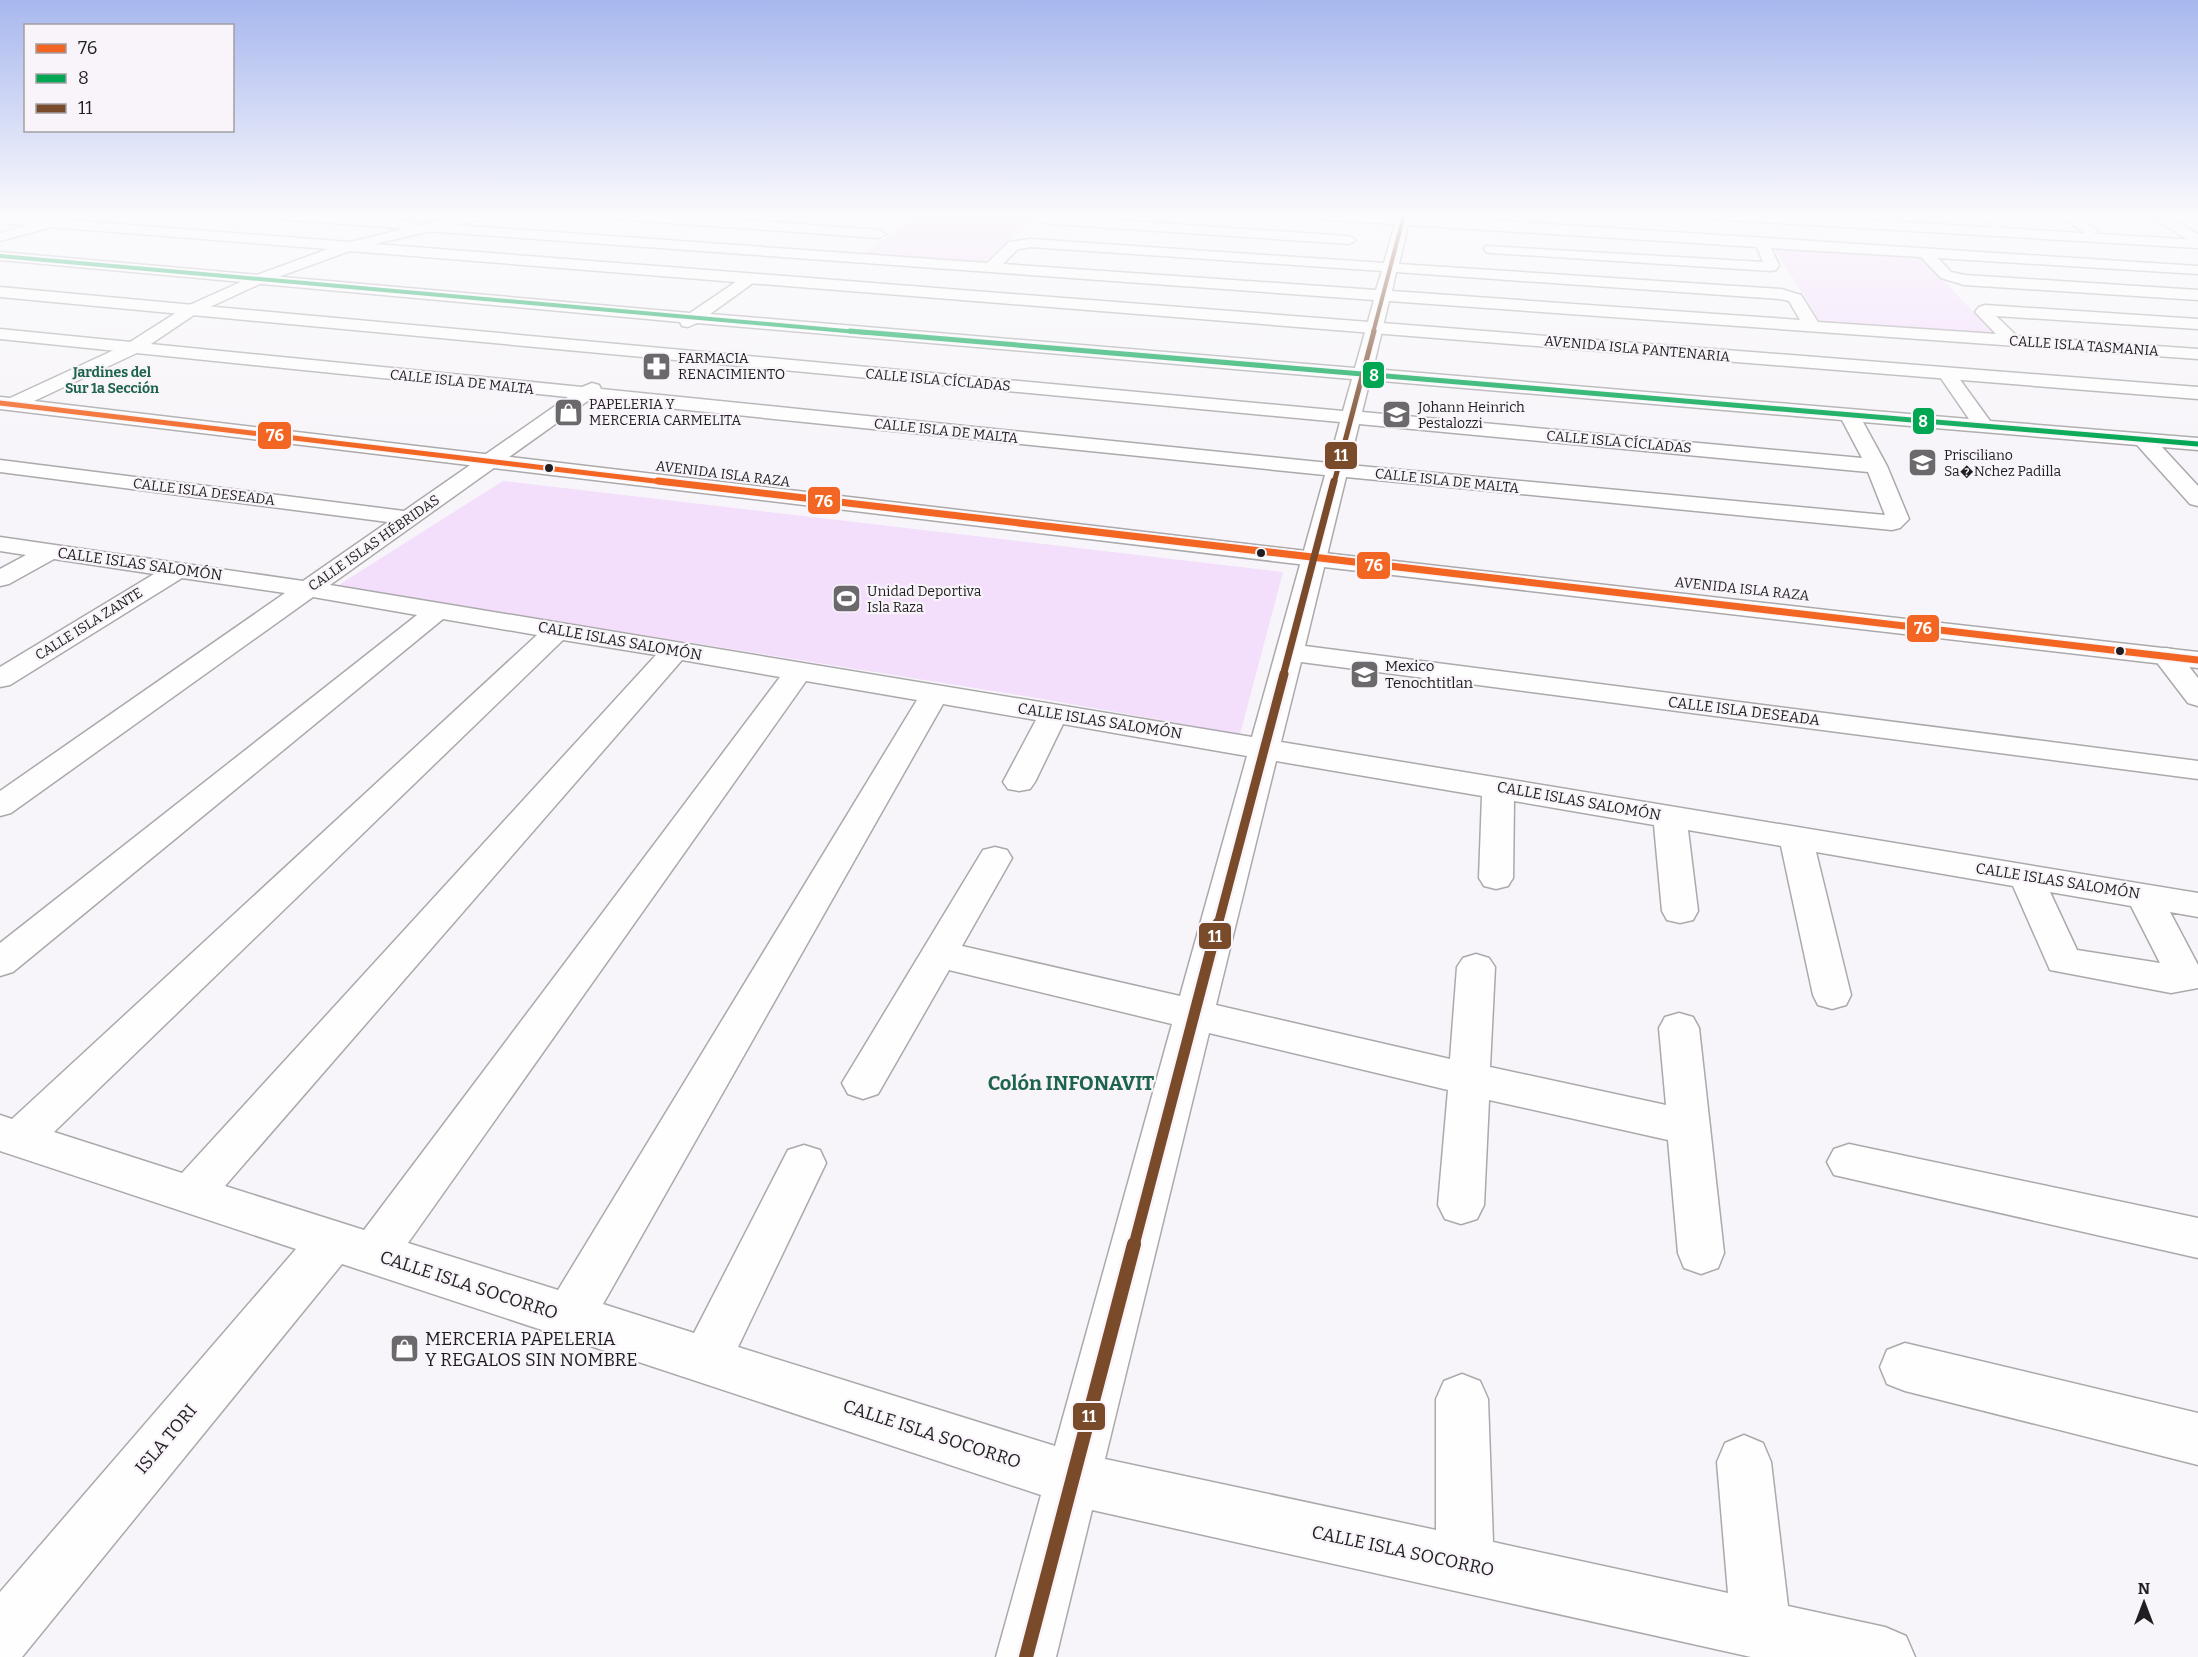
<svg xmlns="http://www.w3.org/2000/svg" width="2198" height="1657" font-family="Bitter,serif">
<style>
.green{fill:#f3defb}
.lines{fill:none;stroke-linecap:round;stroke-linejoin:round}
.minor-casing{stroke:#aba9ab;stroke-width:3}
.tertiary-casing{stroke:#aba9ab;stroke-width:3}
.minor{fill:#fefefe;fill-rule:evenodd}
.tertiary{fill:#fefefe;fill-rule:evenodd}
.bus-1-far1-casing{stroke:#f8f4fa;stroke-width:8}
.bus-1-casing{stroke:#f8f4fa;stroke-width:10}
.bus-2-far1-casing{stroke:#f8f4fa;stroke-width:6}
.bus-2-casing{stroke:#f8f4fa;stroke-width:8}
.bus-3-far5-casing{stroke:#f8f4fa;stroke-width:6}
.bus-3-far4-casing{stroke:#f8f4fa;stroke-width:8}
.bus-3-far3-casing{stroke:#f8f4fa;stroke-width:10}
.bus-3-far2-casing{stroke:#f8f4fa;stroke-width:14}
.bus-3-far1-casing{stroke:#f8f4fa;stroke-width:16}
.bus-3-casing{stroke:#f8f4fa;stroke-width:19}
.bus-1-far1{stroke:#f26522;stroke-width:5}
.bus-1{stroke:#f26522;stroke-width:7}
.bus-2-far1{stroke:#00a651;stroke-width:4}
.bus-2{stroke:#00a651;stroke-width:5}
.bus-3-far5{stroke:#7a4b2a;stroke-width:4}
.bus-3-far4{stroke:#7a4b2a;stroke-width:5}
.bus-3-far3{stroke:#7a4b2a;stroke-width:7}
.bus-3-far2{stroke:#7a4b2a;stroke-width:9}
.bus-3-far1{stroke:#7a4b2a;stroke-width:11}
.bus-3{stroke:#7a4b2a;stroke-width:14}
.bus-dot{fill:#201e20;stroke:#f8f4fa;stroke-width:2}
.labels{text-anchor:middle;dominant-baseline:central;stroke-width:4.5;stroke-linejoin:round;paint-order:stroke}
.far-street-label{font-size:14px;fill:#201e20;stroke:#f8f4fa}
.far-poi-label{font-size:14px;fill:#201e20;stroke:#f8f4fa;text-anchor:start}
.far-neighbourhood-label{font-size:14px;font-weight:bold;fill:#1d644c;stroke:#f8f4fa}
.street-label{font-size:15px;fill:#201e20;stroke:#f8f4fa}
.poi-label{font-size:15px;fill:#201e20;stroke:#f8f4fa;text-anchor:start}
.near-street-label{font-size:18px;fill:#201e20;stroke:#f8f4fa}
.near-poi-label{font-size:18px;fill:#201e20;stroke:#f8f4fa;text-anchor:start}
.near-neighbourhood-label{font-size:20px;font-weight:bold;fill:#1d644c;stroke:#f8f4fa}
.line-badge{stroke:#f8f4fa;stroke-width:2}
.badge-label{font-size:16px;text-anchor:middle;font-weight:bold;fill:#fff}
</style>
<rect width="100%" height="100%" fill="#f7f5f9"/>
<path class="green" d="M 919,215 L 1038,215 L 982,263 L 861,255 Z
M 1772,245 L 1920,254 L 1996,337 L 1822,324 Z
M 503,481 L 1283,572 L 1240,734 L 1043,699 L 337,586 Z"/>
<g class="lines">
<defs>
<path id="minor" d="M 271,215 L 335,215 L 410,221 L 417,225 L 410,229 L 277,219 Z
M 610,215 L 677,215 L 879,230 L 886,234 L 879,238 L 616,219 Z
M 1039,215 L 1349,236 L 1356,240 L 1349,244 L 1053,224 L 1040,222 Z
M 1308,215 L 1410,215 L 2198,266 L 2198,274 L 1938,258 L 1951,272 L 1965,275 L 2198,290 L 2198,300 L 1964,285 L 1941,278 L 1921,257 L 1771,248 L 1779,265 L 1776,270 L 1771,271 L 1491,253 L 1486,252 L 1484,249 L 1486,246 L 1763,262 L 1757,247 L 1408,225 L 1399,264 L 1781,289 L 1801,295 L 1818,322 L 1996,334 L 1975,312 L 1979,307 L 1985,305 L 2198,319 L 2198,329 L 1996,316 L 2017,336 L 2198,349 L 2198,359 L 1389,301 L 1373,369 L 1969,419 L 1938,374 L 1941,370 L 1953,370 L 1990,421 L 2198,438 L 2198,450 L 2162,447 L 2198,486 L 2198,506 L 2190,504 L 2137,445 L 1863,422 L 1887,466 L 1909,519 L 1900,528 L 1892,530 L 1346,477 L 1305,646 L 2198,761 L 2198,779 L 1301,662 L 1281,742 L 2198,893 L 2198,917 L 2170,912 L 2198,965 L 2198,988 L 2171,993 L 2050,970 L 2013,886 L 1816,852 L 1851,995 L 1846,1005 L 1832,1009 L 1818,1005 L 1813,995 L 1781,846 L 1688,830 L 1698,911 L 1693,920 L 1680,923 L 1667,920 L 1662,911 L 1654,825 L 1514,801 L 1513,878 L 1508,886 L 1496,889 L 1484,886 L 1479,878 L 1482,796 L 1276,761 L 1216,1005 L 1450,1059 L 1457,967 L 1463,958 L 1476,954 L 1489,958 L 1495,967 L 1490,1067 L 1666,1105 L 1659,1028 L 1665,1017 L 1679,1013 L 1693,1017 L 1699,1028 L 1724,1253 L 1718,1268 L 1701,1274 L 1684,1268 L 1678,1253 L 1668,1140 L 1489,1100 L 1484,1205 L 1477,1219 L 1461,1224 L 1445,1219 L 1438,1205 L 1448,1090 L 1209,1033 L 1105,1459 L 1436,1530 L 1436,1399 L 1444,1381 L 1462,1374 L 1480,1381 L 1488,1399 L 1493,1542 L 1728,1593 L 1717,1462 L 1725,1443 L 1744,1435 L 1763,1443 L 1771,1462 L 1788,1606 L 1885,1627 L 1906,1636 L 1915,1657 L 1751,1657 L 1092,1510 L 1056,1657 L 996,1657 L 1041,1495 L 342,1264 L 22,1657 L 0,1657 L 0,1592 L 296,1249 L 0,1151 L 0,1115 L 12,1119 L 537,635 L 443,619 L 13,972 L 0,976 L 0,943 L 417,615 L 313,597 L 11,813 L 0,816 L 0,791 L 285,593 L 182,578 L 10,685 L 0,687 L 0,667 L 154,574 L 54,559 L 9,584 L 0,586 L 0,569 L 26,555 L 0,551 L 0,537 L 303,581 L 388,522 L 0,472 L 0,460 L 404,511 L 568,397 L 0,339 L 0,329 L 582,387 L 592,383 L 599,385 L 601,389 L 1329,463 L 1340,422 L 0,297 L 0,287 L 1343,411 L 1352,379 L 697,323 L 688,327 L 682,326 L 680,322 L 0,260 L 0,252 L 690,313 L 743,277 L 753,277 L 756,280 L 753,283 L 710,314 L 1355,368 L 1374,300 L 426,231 L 419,227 L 426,223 L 987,263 L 1009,242 L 1031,239 L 1384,263 L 1395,224 L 1314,219 ZM 1031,247 L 1382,271 L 1376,290 L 1003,264 L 1018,249 ZM 1396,272 L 1780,299 L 1789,301 L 1800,320 L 1392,291 ZM 1370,380 L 1842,420 L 1862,458 L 1362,412 ZM 589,400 L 1325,475 L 1252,737 L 330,585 ZM 1359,424 L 1868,472 L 1885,515 L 1349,465 ZM 563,640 L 656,655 L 182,1173 L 54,1132 ZM 682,660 L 780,677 L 364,1230 L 225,1186 ZM 806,681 L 917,700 L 558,1290 L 408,1243 ZM 943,704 L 1036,720 L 1003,782 L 1008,789 L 1019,791 L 1030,789 L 1035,782 L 1063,724 L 1247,756 L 1180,996 L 962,946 L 1012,858 L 1007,850 L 995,847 L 983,850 L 842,1083 L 848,1094 L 863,1099 L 878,1094 L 949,970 L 1172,1024 L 1055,1446 L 738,1347 L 826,1163 L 820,1150 L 804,1145 L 788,1150 L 694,1333 L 603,1304 ZM 2050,892 L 2131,906 L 2160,963 L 2077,950 Z
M 1880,215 L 1893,215 L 1897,220 L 1890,224 L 1885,223 Z
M 1976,215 L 1991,215 L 2003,225 L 1996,229 Z
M 2060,215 L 2076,215 L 2098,231 L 2091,235 L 2086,234 Z
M 2148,215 L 2165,215 L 2198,234 L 2198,240 L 2189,240 Z
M 51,219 L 58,223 L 56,226 L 0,241 L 0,233 Z
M 2166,648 L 2176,650 L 2198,678 L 2198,706 L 2188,703 L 2152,656 L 2156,650 Z
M 1849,1144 L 2198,1218 L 2198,1258 L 1834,1175 L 1827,1162 L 1834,1149 Z
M 1905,1343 L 2198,1413 L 2198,1465 L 1905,1391 L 1887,1384 L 1880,1367 L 1887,1350 Z"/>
<path id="tertiary" d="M 0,215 L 350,242 L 461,215 L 487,215 L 486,218 L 375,244 L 2198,387 L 2198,399 L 350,251 L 264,282 L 197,313 L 139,352 L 34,401 L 1315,552 L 2198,652 L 2198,668 L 1315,566 L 0,409 L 0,397 L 10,398 L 127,344 L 185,307 L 254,276 L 328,249 L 0,223 Z
M 1703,215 L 1783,215 L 2198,240 L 2198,248 L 1709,219 Z"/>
</defs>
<use href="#minor" class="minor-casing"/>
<use href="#tertiary" class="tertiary-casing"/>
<use href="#minor" class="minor"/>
<use href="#tertiary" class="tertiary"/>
<defs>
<path id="bus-1-far1" d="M 0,403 L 671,483"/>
<path id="bus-1" d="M 658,481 L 2198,660"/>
<path id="bus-2-far1" d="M 0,256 L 868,333"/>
<path id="bus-2" d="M 850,331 L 2198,444"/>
<path id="bus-3-far5" d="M 1373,333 L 1404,215"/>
<path id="bus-3-far4" d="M 1334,483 L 1374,331"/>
<path id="bus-3-far3" d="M 1283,676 L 1334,481"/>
<path id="bus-3-far2" d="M 1218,925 L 1284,674"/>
<path id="bus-3-far1" d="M 1134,1245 L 1218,923"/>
<path id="bus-3" d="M 1026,1657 L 1134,1244"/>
</defs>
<use href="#bus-1-far1" class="bus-1-far1-casing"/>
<use href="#bus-1" class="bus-1-casing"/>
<use href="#bus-2-far1" class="bus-2-far1-casing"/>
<use href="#bus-2" class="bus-2-casing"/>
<use href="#bus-3-far5" class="bus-3-far5-casing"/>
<use href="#bus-3-far4" class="bus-3-far4-casing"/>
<use href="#bus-3-far3" class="bus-3-far3-casing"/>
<use href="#bus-3-far2" class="bus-3-far2-casing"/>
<use href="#bus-3-far1" class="bus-3-far1-casing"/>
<use href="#bus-3" class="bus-3-casing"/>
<use href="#bus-1-far1" class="bus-1-far1"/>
<use href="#bus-1" class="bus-1"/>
<use href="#bus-2-far1" class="bus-2-far1"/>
<use href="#bus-2" class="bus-2"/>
<use href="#bus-3-far5" class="bus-3-far5"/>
<use href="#bus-3-far4" class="bus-3-far4"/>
<use href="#bus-3-far3" class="bus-3-far3"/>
<use href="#bus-3-far2" class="bus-3-far2"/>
<use href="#bus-3-far1" class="bus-3-far1"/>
<use href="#bus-3" class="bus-3"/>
</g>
<linearGradient id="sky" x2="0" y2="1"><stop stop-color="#a7b7ee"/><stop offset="0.48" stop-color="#fbfafc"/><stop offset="1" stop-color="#fbfafc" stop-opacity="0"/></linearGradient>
<rect width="2198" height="447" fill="url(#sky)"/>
<defs>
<symbol id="pharmacy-square" viewBox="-11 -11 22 22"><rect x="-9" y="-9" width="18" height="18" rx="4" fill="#6b696c" stroke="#f8f4fa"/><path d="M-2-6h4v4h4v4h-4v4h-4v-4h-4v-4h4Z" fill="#fff"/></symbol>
<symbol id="shop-square" viewBox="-11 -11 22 22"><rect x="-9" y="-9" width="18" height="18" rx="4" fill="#6b696c" stroke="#f8f4fa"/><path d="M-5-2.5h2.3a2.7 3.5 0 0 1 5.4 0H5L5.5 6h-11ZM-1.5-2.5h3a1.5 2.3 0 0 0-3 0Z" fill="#fff"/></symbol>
<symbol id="school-square" viewBox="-11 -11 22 22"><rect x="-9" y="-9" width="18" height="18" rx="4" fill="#6b696c" stroke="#f8f4fa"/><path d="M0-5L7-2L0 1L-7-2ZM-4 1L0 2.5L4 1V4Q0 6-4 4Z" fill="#fff"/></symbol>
<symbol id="stadium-square" viewBox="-11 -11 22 22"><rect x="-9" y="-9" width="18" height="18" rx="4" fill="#6b696c" stroke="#f8f4fa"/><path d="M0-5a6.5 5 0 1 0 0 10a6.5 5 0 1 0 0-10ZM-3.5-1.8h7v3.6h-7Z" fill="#fff"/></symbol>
</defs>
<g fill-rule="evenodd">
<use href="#pharmacy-square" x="640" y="350" width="33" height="33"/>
<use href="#shop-square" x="552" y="396" width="33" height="33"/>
<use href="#school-square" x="1380" y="398" width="33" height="33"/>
<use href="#school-square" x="1906" y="446" width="33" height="33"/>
<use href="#stadium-square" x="830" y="582" width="33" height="33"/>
<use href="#school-square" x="1348" y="658" width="33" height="33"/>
<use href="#shop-square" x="388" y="1332" width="33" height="33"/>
</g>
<g class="bus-dot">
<circle cx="549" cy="468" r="5"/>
<circle cx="1261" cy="553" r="5"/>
<circle cx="2120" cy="651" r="5"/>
</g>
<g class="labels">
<g class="far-street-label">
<text transform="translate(2084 346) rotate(4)">CALLE ISLA TASMANIA</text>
<text transform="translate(1637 349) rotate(5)">AVENIDA ISLA PANTENARIA</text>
<text transform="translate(938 380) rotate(5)">CALLE ISLA CÍCLADAS</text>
<text transform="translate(462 382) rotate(6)">CALLE ISLA DE MALTA</text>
<text transform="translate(946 431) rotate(6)">CALLE ISLA DE MALTA</text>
<text transform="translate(1619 442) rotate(5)">CALLE ISLA CÍCLADAS</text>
<text transform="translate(723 474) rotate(7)">AVENIDA ISLA RAZA</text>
<text transform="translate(1447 481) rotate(6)">CALLE ISLA DE MALTA</text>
<text transform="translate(204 492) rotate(7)">CALLE ISLA DESEADA</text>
<text transform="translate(374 543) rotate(-35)">CALLE ISLAS HÉBRIDAS</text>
<text transform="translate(1742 589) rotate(6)">AVENIDA ISLA RAZA</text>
<text transform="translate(89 624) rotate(-32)">CALLE ISLA ZANTE</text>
</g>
<g class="far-poi-label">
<text x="678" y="358">FARMACIA<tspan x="678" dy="16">RENACIMIENTO</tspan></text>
<text x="589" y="404">PAPELERIA Y<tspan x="589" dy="16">MERCERIA CARMELITA</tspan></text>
<text x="1418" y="407">Johann Heinrich<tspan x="1418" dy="16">Pestalozzi</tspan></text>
<text x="1944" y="455">Prisciliano<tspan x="1944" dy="16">Sa�Nchez Padilla</tspan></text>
<text x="867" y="591">Unidad Deportiva<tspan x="867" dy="16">Isla Raza</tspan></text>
</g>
<g class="far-neighbourhood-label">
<text x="112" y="372">Jardines del<tspan x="112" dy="16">Sur 1a Sección</tspan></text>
</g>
<g class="street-label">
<text transform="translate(140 564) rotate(8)">CALLE ISLAS SALOMÓN</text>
<text transform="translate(620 641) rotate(10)">CALLE ISLAS SALOMÓN</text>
<text transform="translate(1744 711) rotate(7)">CALLE ISLA DESEADA</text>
<text transform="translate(1100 721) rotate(9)">CALLE ISLAS SALOMÓN</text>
<text transform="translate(1579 801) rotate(10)">CALLE ISLAS SALOMÓN</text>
<text transform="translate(2058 881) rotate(9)">CALLE ISLAS SALOMÓN</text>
</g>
<g class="poi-label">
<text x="1385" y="666">Mexico<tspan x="1385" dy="17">Tenochtitlan</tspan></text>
</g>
<g class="near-street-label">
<text transform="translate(469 1285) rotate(18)">CALLE ISLA SOCORRO</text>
<text transform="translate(932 1434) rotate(18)">CALLE ISLA SOCORRO</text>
<text transform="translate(166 1439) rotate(-50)">ISLA TORI</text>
<text transform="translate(1403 1551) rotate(12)">CALLE ISLA SOCORRO</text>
</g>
<g class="near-poi-label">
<text x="425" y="1339">MERCERIA PAPELERIA<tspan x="425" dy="21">Y REGALOS SIN NOMBRE</tspan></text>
</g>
<g class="near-neighbourhood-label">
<text x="1071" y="1083">Colón INFONAVIT</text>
</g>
</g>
<g class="line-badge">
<rect x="1362" y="361" width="23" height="28" rx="6" fill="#00a651"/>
<rect x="1912" y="407" width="23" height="28" rx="6" fill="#00a651"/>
<rect x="257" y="421" width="35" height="29" rx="6" fill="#f26522"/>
<rect x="1324" y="441" width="34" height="29" rx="6" fill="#7a4b2a"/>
<rect x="807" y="486" width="34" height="29" rx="6" fill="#f26522"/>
<rect x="1356" y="551" width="35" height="29" rx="6" fill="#f26522"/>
<rect x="1906" y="614" width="34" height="29" rx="6" fill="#f26522"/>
<rect x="1198" y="922" width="34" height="28" rx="6" fill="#7a4b2a"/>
<rect x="1072" y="1402" width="34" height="29" rx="6" fill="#7a4b2a"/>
</g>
<g class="badge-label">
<text x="1374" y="381">8</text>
<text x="1923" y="427">8</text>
<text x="275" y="441">76</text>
<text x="1341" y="461">11</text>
<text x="824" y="507">76</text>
<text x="1374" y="571">76</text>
<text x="1923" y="634">76</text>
<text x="1215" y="942">11</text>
<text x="1089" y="1422">11</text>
</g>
<rect x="24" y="24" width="210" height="108" fill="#f8f4fa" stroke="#a29ea3" stroke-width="1.5"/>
<rect x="36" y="44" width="30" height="9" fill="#f26522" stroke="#a29ea3" stroke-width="1.5"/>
<text x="78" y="54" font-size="18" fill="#201e20">76</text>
<rect x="36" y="74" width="30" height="9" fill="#00a651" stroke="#a29ea3" stroke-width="1.5"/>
<text x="78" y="84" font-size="18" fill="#201e20">8</text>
<rect x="36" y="104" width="30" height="9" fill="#7a4b2a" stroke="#a29ea3" stroke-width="1.5"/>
<text x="78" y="114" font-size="18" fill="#201e20">11</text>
<g transform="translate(2144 1603)" stroke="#f8f4fa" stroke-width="4.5" paint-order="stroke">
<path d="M0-4.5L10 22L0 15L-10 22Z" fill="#201e20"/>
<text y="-9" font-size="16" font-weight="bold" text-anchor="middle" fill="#201e20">N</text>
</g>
</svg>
